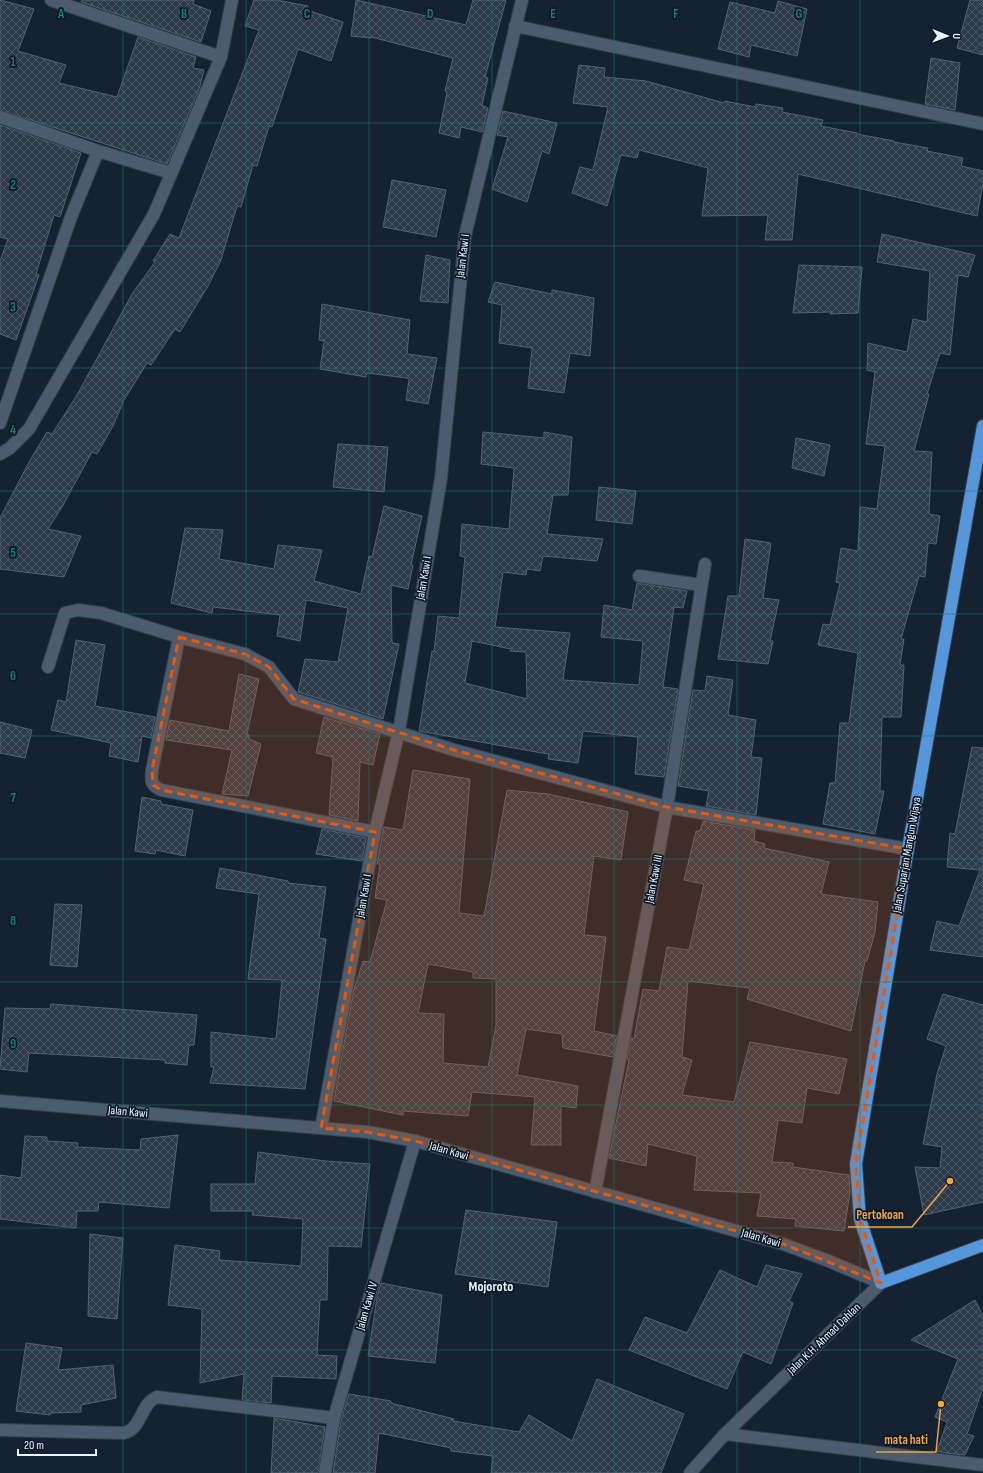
<svg xmlns="http://www.w3.org/2000/svg" width="983" height="1473" font-family="'Sofia Sans Condensed',sans-serif">
<style>
.building{fill:url(#building-cross-hatch);stroke:#546374;fill-rule:evenodd}
.lines{fill:none;stroke-linecap:round;stroke-linejoin:round}
.service-casing{stroke:#353e4b;stroke-width:14}
.minor-casing{stroke:#353e4b;stroke-width:14}
.secondary-casing{stroke:#353e4b;stroke-width:14}
.trunk-casing{stroke:#353e4b;stroke-width:14}
.service{stroke:#4c5b6d;stroke-width:12}
.minor{stroke:#4c5b6d;stroke-width:12}
.secondary{stroke:#4c5b6d;stroke-width:12}
.trunk{stroke:#5696da;stroke-width:12}
.marked{fill:#e8590c;fill-opacity:0.2;stroke:#e8590c;stroke-width:3;stroke-dasharray:8 5;stroke-linejoin:round}
.grid{fill:none;stroke:#1a7c75;stroke-width:1;stroke-opacity:0.55}
.labels{text-anchor:middle;dominant-baseline:central;stroke-width:3.5;stroke-linejoin:round;paint-order:stroke}
.street-label{font-size:12px;fill:#ebf4fe;stroke:#0c1927}
.quarter-label{font-size:14px;font-weight:bold;fill:#ebf4fe;stroke:#0c1927}
.grid-label{font-size:13px;text-anchor:middle;font-weight:bold;fill:#1a7c75;stroke:#0c1927;stroke-width:3.5;stroke-linejoin:round;paint-order:stroke}
.leader{fill:none;stroke:#f0a73e;stroke-width:1.5}
.callout-dot{fill:#f0a73e;stroke:#0c1927;stroke-width:1.5}
.callout-label{font-size:13px;text-anchor:middle;font-weight:bold;fill:#f0a73e;stroke:#0c1927;stroke-width:3.5;stroke-linejoin:round;paint-order:stroke}
</style>
<defs>
<pattern id="building-cross-hatch" width="8" height="8" patternUnits="userSpaceOnUse"><rect width="8" height="8" fill="#2c3a4a"/><path d="M0 0l8 8M0 8l8-8" fill="none" stroke="#4b5765"/></pattern>
</defs>
<rect width="100%" height="100%" fill="#152231"/>
<path class="building" d="M 0,0 L 34,9 L 18,51 L 66,65 L 59,83 L 117,97 L 138,37 L 196,57 L 193,68 L 204,70 L 199,89 L 167,164 L 0,110 Z
M 82,0 L 194,0 L 193,4 L 211,11 L 201,42 L 81,2 Z
M 254,0 L 277,0 L 308,6 L 307,10 L 343,22 L 331,61 L 298,49 L 272,127 L 269,126 L 257,166 L 253,165 L 241,207 L 237,206 L 221,260 L 208,286 L 180,332 L 175,329 L 151,365 L 147,363 L 124,400 L 113,426 L 97,454 L 92,452 L 62,507 L 48,529 L 81,536 L 64,577 L 0,569 L 0,518 L 29,462 L 47,432 L 52,434 L 77,395 L 132,294 L 155,262 L 153,261 L 170,234 L 179,238 L 259,30 L 245,26 Z
M 356,0 L 466,25 L 473,0 L 506,0 L 485,77 L 488,78 L 482,105 L 488,108 L 482,132 L 461,127 L 459,138 L 439,133 L 447,92 L 445,91 L 453,58 L 371,37 L 371,38 L 351,36 Z
M 970,0 L 983,0 L 983,55 L 957,48 Z
M 778,1 L 807,9 L 797,56 L 751,45 L 749,57 L 718,49 L 730,2 L 775,13 Z
M 931,58 L 960,63 L 955,110 L 925,104 Z
M 579,65 L 605,68 L 604,77 L 646,81 L 724,103 L 725,101 L 755,107 L 756,104 L 783,108 L 782,112 L 823,120 L 821,126 L 857,133 L 857,134 L 894,141 L 894,142 L 928,148 L 927,151 L 963,158 L 961,166 L 983,171 L 983,184 L 977,216 L 798,174 L 792,240 L 765,240 L 768,215 L 702,216 L 708,168 L 639,150 L 637,158 L 621,155 L 607,206 L 572,193 L 580,167 L 593,170 L 608,107 L 573,103 Z
M 503,111 L 557,123 L 549,154 L 542,151 L 527,202 L 492,189 L 508,137 L 497,135 Z
M 0,125 L 81,153 L 60,217 L 54,215 L 36,274 L 39,275 L 16,340 L 0,334 L 0,261 L 8,239 L 0,237 Z
M 392,180 L 446,190 L 436,237 L 383,227 Z
M 882,234 L 975,255 L 968,277 L 958,275 L 950,355 L 940,353 L 927,394 L 929,394 L 914,451 L 932,452 L 929,514 L 940,516 L 936,544 L 928,543 L 925,577 L 919,576 L 901,639 L 904,639 L 900,665 L 904,665 L 901,717 L 882,717 L 880,791 L 884,791 L 875,834 L 823,824 L 830,783 L 835,783 L 840,723 L 849,723 L 858,653 L 818,645 L 823,624 L 830,625 L 840,583 L 836,582 L 841,548 L 858,551 L 860,507 L 877,509 L 885,446 L 866,444 L 875,372 L 867,370 L 868,343 L 907,352 L 913,319 L 927,322 L 930,271 L 877,262 Z
M 426,255 L 450,260 L 448,303 L 420,301 Z
M 799,265 L 862,267 L 858,313 L 830,314 L 831,312 L 793,313 Z
M 495,282 L 552,294 L 552,290 L 594,298 L 590,356 L 570,353 L 564,393 L 528,388 L 532,348 L 499,343 L 502,305 L 488,302 Z
M 322,304 L 410,320 L 407,354 L 437,358 L 428,404 L 406,400 L 409,380 L 407,378 L 367,373 L 366,377 L 320,369 L 324,341 L 319,340 Z
M 483,432 L 544,438 L 544,432 L 572,437 L 568,495 L 553,495 L 547,534 L 603,539 L 597,561 L 543,556 L 540,571 L 527,569 L 526,575 L 503,572 L 495,627 L 570,633 L 563,680 L 639,685 L 643,641 L 601,637 L 604,605 L 632,610 L 637,583 L 687,591 L 683,608 L 674,607 L 663,687 L 678,689 L 664,777 L 635,774 L 638,737 L 583,731 L 578,763 L 548,759 L 549,754 L 542,753 L 419,731 L 432,651 L 434,652 L 438,616 L 459,618 L 465,557 L 460,556 L 462,524 L 509,529 L 514,468 L 481,464 ZM 472,641 L 511,649 L 510,651 L 526,652 L 527,699 L 465,683 Z
M 796,438 L 830,445 L 824,476 L 792,468 Z
M 338,444 L 388,447 L 384,492 L 333,487 Z
M 599,487 L 636,491 L 632,524 L 596,520 Z
M 384,506 L 422,516 L 411,565 L 413,565 L 408,589 L 391,585 L 392,643 L 399,644 L 383,719 L 298,692 L 305,659 L 338,662 L 348,608 L 306,600 L 300,641 L 277,636 L 280,615 L 213,607 L 212,613 L 171,603 L 185,528 L 223,530 L 219,559 L 274,569 L 278,545 L 322,550 L 314,581 L 361,594 L 369,556 L 372,557 Z
M 745,539 L 771,543 L 763,598 L 779,600 L 770,641 L 773,641 L 768,664 L 718,659 L 728,596 L 739,596 Z
M 76,640 L 105,645 L 95,706 L 155,717 L 151,738 L 142,736 L 138,762 L 109,756 L 111,743 L 51,730 L 58,700 L 66,702 Z
M 239,674 L 259,679 L 247,734 L 249,735 L 249,739 L 261,744 L 248,796 L 222,794 L 232,750 L 166,740 L 170,720 L 229,731 Z
M 707,676 L 733,680 L 728,715 L 756,720 L 751,757 L 762,758 L 756,815 L 706,806 L 709,791 L 678,786 L 693,690 L 705,691 Z
M 324,717 L 380,734 L 373,765 L 360,762 L 358,821 L 329,815 L 333,757 L 316,753 Z
M 0,722 L 32,730 L 25,758 L 0,753 Z
M 972,747 L 983,748 L 983,957 L 930,950 L 937,921 L 959,926 L 980,870 L 947,867 L 950,833 L 955,834 Z
M 413,770 L 470,779 L 459,913 L 484,916 L 507,790 L 548,794 L 628,812 L 621,860 L 594,856 L 584,935 L 606,937 L 594,1031 L 617,1036 L 613,1057 L 563,1048 L 562,1034 L 526,1029 L 517,1075 L 578,1086 L 576,1108 L 561,1106 L 561,1145 L 531,1145 L 535,1097 L 472,1092 L 468,1116 L 403,1111 L 403,1115 L 334,1101 L 353,993 L 363,961 L 370,962 L 387,900 L 375,898 L 380,864 L 377,864 L 384,827 L 403,830 ZM 428,964 L 473,972 L 473,978 L 496,979 L 496,1025 L 488,1067 L 443,1063 L 444,1014 L 418,1013 Z
M 142,797 L 161,801 L 161,804 L 193,810 L 185,856 L 156,850 L 155,854 L 135,851 Z
M 703,821 L 755,830 L 754,841 L 765,844 L 764,848 L 829,862 L 821,894 L 878,902 L 875,932 L 867,961 L 865,961 L 851,1031 L 747,999 L 750,988 L 688,981 L 682,1057 L 692,1060 L 682,1095 L 734,1102 L 750,1042 L 847,1059 L 839,1094 L 807,1088 L 802,1123 L 778,1120 L 772,1162 L 793,1163 L 793,1167 L 849,1175 L 850,1192 L 844,1231 L 795,1226 L 796,1219 L 757,1216 L 761,1193 L 694,1190 L 697,1156 L 648,1144 L 646,1166 L 609,1158 L 629,1060 L 627,1059 L 631,1038 L 634,1039 L 643,989 L 659,991 L 667,947 L 689,950 L 704,884 L 684,880 L 696,831 L 700,831 Z
M 322,829 L 366,838 L 362,861 L 316,854 Z
M 220,868 L 288,881 L 288,883 L 326,887 L 319,938 L 326,939 L 305,1089 L 210,1083 L 214,1067 L 211,1067 L 211,1032 L 276,1039 L 282,980 L 248,979 L 259,894 L 216,888 Z
M 55,904 L 82,905 L 77,967 L 50,965 Z
M 943,994 L 983,1005 L 983,1202 L 924,1215 L 915,1167 L 940,1168 L 942,1147 L 923,1144 L 937,1074 L 946,1046 L 927,1039 Z
M 51,1004 L 197,1015 L 194,1045 L 189,1045 L 187,1065 L 165,1063 L 165,1060 L 29,1053 L 27,1072 L 0,1069 L 5,1008 L 50,1009 Z
M 178,1135 L 169,1208 L 99,1202 L 98,1211 L 77,1211 L 76,1228 L 0,1219 L 0,1175 L 21,1178 L 25,1136 L 47,1137 L 47,1141 L 78,1143 L 77,1147 L 140,1150 L 141,1139 Z
M 258,1152 L 325,1161 L 370,1164 L 361,1247 L 328,1246 L 327,1300 L 320,1300 L 317,1355 L 337,1356 L 336,1379 L 272,1376 L 271,1403 L 242,1400 L 244,1374 L 200,1383 L 202,1309 L 168,1305 L 175,1245 L 220,1251 L 219,1260 L 301,1266 L 303,1219 L 252,1215 L 253,1211 L 211,1211 L 211,1184 L 255,1184 Z
M 466,1210 L 557,1222 L 548,1287 L 455,1274 Z
M 90,1234 L 123,1238 L 117,1319 L 88,1316 Z
M 766,1265 L 802,1274 L 789,1301 L 793,1303 L 771,1364 L 743,1352 L 727,1389 L 629,1350 L 645,1317 L 687,1333 L 720,1270 L 757,1287 Z
M 381,1283 L 442,1295 L 435,1363 L 368,1356 L 377,1297 Z
M 975,1300 L 983,1316 L 983,1388 L 967,1434 L 974,1436 L 965,1455 L 946,1453 L 937,1451 L 947,1422 L 935,1417 L 958,1359 L 911,1340 Z
M 26,1343 L 62,1348 L 58,1370 L 113,1365 L 116,1398 L 81,1405 L 81,1412 L 50,1413 L 50,1415 L 16,1411 Z
M 597,1379 L 684,1414 L 661,1473 L 491,1473 L 493,1456 L 451,1451 L 451,1448 L 379,1433 L 375,1473 L 333,1473 L 341,1420 L 349,1394 L 391,1401 L 391,1403 L 454,1419 L 453,1421 L 519,1432 L 529,1415 L 572,1441 Z
M 274,1418 L 325,1427 L 318,1473 L 271,1473 Z"/>
<g class="lines">
<defs>
<path id="service" d="M 639,576 L 701,585"/>
<path id="minor" d="M 51,0 L 221,57
M 515,26 L 983,124
M 0,117 L 98,151 L 171,173
M 0,423 L 71,217 L 98,151
M 0,454 L 10,448 L 29,429 L 154,214 L 221,57 L 232,0
M 179,637 L 152,770 C 151,780 150,785 161,790 L 375,832
M 48,667 L 65,613 L 78,610 L 101,613 L 179,637 L 245,654 L 269,667 L 294,699 L 454,750 L 667,807 L 908,849
M 321,1128 L 375,832 L 399,731 L 441,478 L 465,236 L 522,0
M 595,1192 L 667,807 L 705,564
M 0,1430 L 124,1433 C 142,1429 140,1404 157,1397 L 334,1418
M 725,1434 L 983,1465
M 325,1473 L 334,1418 L 415,1141"/>
<path id="secondary" d="M 0,1101 L 367,1132 L 415,1141 L 783,1244 L 826,1260 L 881,1283 L 725,1434 L 690,1473"/>
<path id="trunk" d="M 983,426 L 908,849 L 856,1164 L 860,1219 L 881,1283 L 983,1245"/>
</defs>
<use href="#service" class="service-casing"/>
<use href="#minor" class="minor-casing"/>
<use href="#secondary" class="secondary-casing"/>
<use href="#trunk" class="trunk-casing"/>
<use href="#service" class="service"/>
<use href="#minor" class="minor"/>
<use href="#secondary" class="secondary"/>
<use href="#trunk" class="trunk"/>
</g>
<path class="marked" d="M 179,637 L 245,654 L 269,667 L 294,699 L 454,750 L 667,807 L 908,849 L 856,1164 L 860,1219 L 881,1283 L 783,1244 L 415,1141 L 367,1132 L 321,1128 L 375,832 L 161,790 L 153,785 L 152,770 Z"/>
<path class="grid" d="M 123,0 L 123,1473M 246,0 L 246,1473M 369,0 L 369,1473M 492,0 L 492,1473M 614,0 L 614,1473M 737,0 L 737,1473M 860,0 L 860,1473M 0,123 L 983,123M 0,246 L 983,246M 0,368 L 983,368M 0,491 L 983,491M 0,614 L 983,614M 0,736 L 983,736M 0,859 L 983,859M 0,982 L 983,982M 0,1105 L 983,1105M 0,1228 L 983,1228M 0,1350 L 983,1350"/>
<g class="labels">
<g class="street-label">
<text transform="translate(463 256) rotate(-83)">Jalan Kawi I</text>
<text transform="translate(424 578) rotate(-80)">Jalan Kawi I</text>
<text transform="translate(907 855) rotate(-80)">Jalan Suparjan Mangun Wijaya</text>
<text transform="translate(654 879) rotate(-79)">Jalan Kawi III</text>
<text transform="translate(364 896) rotate(-80)">Jalan Kawi I</text>
<text transform="translate(128 1112) rotate(5)">Jalan Kawi</text>
<text transform="translate(449 1151) rotate(16)">Jalan Kawi</text>
<text transform="translate(761 1238) rotate(16)">Jalan Kawi</text>
<text transform="translate(367 1306) rotate(-74)">Jalan Kawi IV</text>
<text transform="translate(824 1339) rotate(-44)">Jalan K.H. Ahmad Dahlan</text>
</g>
<g class="quarter-label">
<text x="491" y="1286">Mojoroto</text>
</g>
</g>
<g class="grid-label">
<text x="61" y="18">A</text>
<text x="184" y="18">B</text>
<text x="307" y="18">C</text>
<text x="430" y="18">D</text>
<text x="553" y="18">E</text>
<text x="676" y="18">F</text>
<text x="799" y="18">G</text>
<text x="13" y="66">1</text>
<text x="13" y="189">2</text>
<text x="13" y="311">3</text>
<text x="13" y="434">4</text>
<text x="13" y="557">5</text>
<text x="13" y="680">6</text>
<text x="13" y="802">7</text>
<text x="13" y="925">8</text>
<text x="13" y="1048">9</text>
</g>
<path class="leader" d="M950 1181L912 1227H848M941 1404L936 1452H876"/>
<g class="callout-dot">
<circle cx="950" cy="1181" r="4"/>
<circle cx="941" cy="1404" r="4"/>
</g>
<g class="callout-label">
<text x="880" y="1219">Pertokoan</text>
<text x="906" y="1444">mata hati</text>
</g>
<g transform="translate(947 36) rotate(91)" stroke="#0c1927" stroke-width="3" paint-order="stroke">
<path d="M0-3L7 15L0 10L-7 15Z" fill="#ebf4fe"/>
<text y="-6" font-size="11" font-weight="bold" text-anchor="middle" fill="#ebf4fe">U</text>
</g>
<path d="M18 1449v6h78v-6" fill="none" stroke="#ebf4fe" stroke-width="2"/>
<text x="24" y="1449" font-size="12" fill="#ebf4fe" stroke="#0c1927" stroke-width="3" paint-order="stroke">20 m</text>
</svg>
